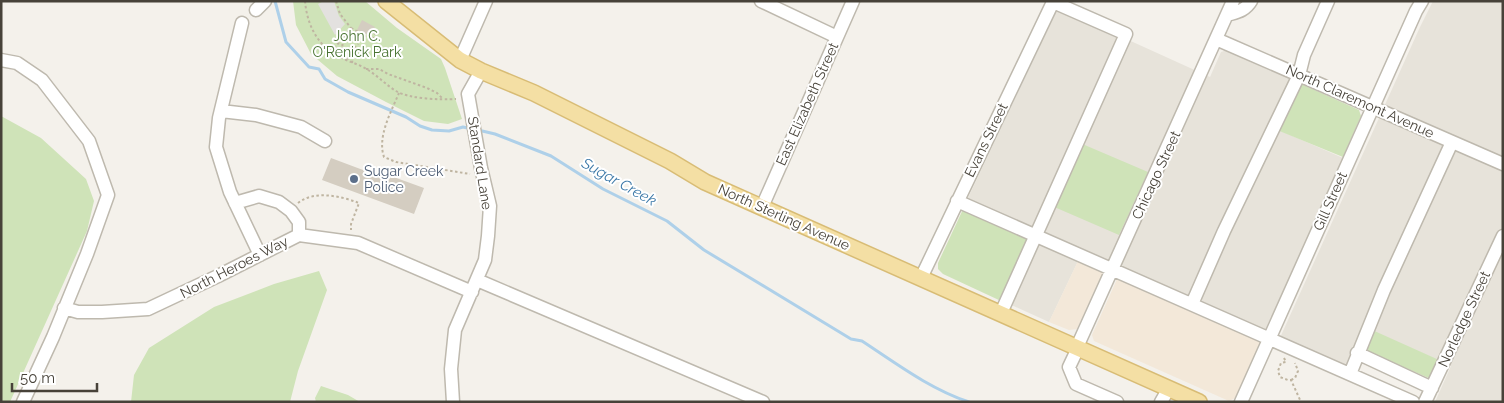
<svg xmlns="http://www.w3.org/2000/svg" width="1504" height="403" font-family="Raleway,sans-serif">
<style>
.residential{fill:#e7e3da}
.commercial{fill:#f3e8d9}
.green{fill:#cfe3b8}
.parking{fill:#e3e1df}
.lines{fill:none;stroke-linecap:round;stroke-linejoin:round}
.stream{stroke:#aed0e9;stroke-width:3}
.building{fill:#d4cdc1}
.minor-casing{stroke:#beb9ae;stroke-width:15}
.major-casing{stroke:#d8bc75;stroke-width:18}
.path{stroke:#bfb5a1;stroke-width:2;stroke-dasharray:2.5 2.5;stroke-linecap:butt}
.minor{stroke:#fff;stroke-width:12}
.major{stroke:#f4dfa4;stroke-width:15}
.service-dot{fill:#5c6f8a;stroke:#fff;stroke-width:2}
.labels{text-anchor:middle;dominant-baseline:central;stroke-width:4;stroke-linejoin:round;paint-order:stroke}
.park-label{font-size:14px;fill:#497332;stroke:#fff}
.street-label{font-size:14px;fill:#474239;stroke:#fff}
.service-label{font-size:14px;fill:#4e5e75;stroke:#fff;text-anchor:start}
.water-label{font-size:15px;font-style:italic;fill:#3d79a8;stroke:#fff}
</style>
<rect width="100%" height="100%" fill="#f4f1eb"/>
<path class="residential" d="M 1433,1 L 1503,1 L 1503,402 L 1435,402 L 1451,366 L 1366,328 L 1348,368 L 1279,340 L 1420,27 Z
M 1058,8 L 1210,77 L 1221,52 L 1227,50 L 1293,80 L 1272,127 L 1343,158 L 1264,333 L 1079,259 L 1049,322 L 1007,303 L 967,200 Z"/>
<path class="commercial" d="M 1079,259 L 1104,270 L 1077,329 L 1069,330 L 1049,322 Z
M 1118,277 L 1263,338 L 1235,398 L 1229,401 L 1094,341 L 1092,335 Z"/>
<path class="green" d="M 293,1 L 365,1 L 397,28 L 441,59 L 445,68 L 462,119 L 448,124 L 424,121 L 386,102 L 337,76 L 311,54 L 296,25 Z
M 1299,83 L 1359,110 L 1361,116 L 1343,157 L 1277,130 Z
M 1,116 L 41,138 L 86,179 L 94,201 L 87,231 L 10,402 L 1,402 Z
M 1080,143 L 1148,172 L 1119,235 L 1052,206 Z
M 965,205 L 1031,235 L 1001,301 L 943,274 L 938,269 L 938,263 Z
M 319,271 L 327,290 L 298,371 L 290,402 L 131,402 L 134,375 L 149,348 L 214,307 L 274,284 Z
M 1370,329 L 1439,360 L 1431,379 L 1362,349 Z
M 321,386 L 348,395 L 360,402 L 316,402 L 315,398 Z"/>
<path class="parking" d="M 324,1 L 334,1 L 339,16 L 345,24 L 335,35 L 318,4 Z"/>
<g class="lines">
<path class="stream" d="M 275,1 L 286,42 L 309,67 L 319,69 L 325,79 L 348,92 L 406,117 L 420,126 L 432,130 L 449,131 L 463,127 L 472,129
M 478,130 L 495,134 L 551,156 L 603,189 L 667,221 L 704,250 L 851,339 L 862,341 C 897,364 930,389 969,402"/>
</g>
<path class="building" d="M 362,20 L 375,27 L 370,36 L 357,30 Z
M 331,158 L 387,179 L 388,175 L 424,188 L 414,214 L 322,180 Z"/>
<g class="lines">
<defs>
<path id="minor" d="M 761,1 L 837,37
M 256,10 L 265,1
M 1227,15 C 1237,12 1245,11 1251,1
M 242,23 L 219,118 L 216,147 L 230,192 L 260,255
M 1216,39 L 1503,164
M 1,60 L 17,63 L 42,80 L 89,141 L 108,195 L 87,254 L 53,337 L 23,402
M 460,60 L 486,1
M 221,111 L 256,115 L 301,127 L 325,141
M 957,201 L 1413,402
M 235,203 L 259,196 L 279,202 L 291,211 L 299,222 L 299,235
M 762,207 L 853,1
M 921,278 L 1053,2 L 1126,34 L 1001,313
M 477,280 L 763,402
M 1192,304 L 1224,231 L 1299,75 L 1304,55 L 1328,1
M 64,308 L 78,312 L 102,312 L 148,309 L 218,276 L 299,235 L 358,243 L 472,292
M 1077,347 L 1233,1
M 1078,348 L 1069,367 L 1076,384 L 1117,402
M 1357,353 L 1432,388
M 1350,374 L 1384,290 L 1452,142
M 453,402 L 451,369 L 455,330 L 485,260 L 488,236 L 490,206 L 481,168 L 468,94 L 481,71
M 1161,402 L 1169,388
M 1241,402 L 1416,11 L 1422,1
M 1425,402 L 1503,236"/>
<path id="major" d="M 386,1 L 460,60 L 481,71 L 534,93 L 670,161 L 705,182 L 1199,402"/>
</defs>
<use href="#minor" class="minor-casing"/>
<use href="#major" class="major-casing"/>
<path class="path" d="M 305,1 C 307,25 318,47 340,57 C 349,62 359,64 368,70 C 378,76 386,85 396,91 C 409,99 441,100 456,99
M 351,28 L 372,40 L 377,30
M 343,39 L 342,50 L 350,61
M 331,52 L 351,28 L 340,14 L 336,1
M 352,63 L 354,49 L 358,44
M 366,69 L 379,69 L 388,74 L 427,88 L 437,93 L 443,99
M 399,93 C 391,112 377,137 384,157 L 396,162 L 470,174
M 298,203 C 314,190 341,196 359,203 L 351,224 L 351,230
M 1284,358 L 1286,362 L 1281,363 L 1278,371 L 1280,377 L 1288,380 L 1291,380 L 1301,402
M 1291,380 L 1295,378 L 1298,371 L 1295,363"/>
<use href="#minor" class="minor"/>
<use href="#major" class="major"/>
</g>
<circle class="service-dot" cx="354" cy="179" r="5"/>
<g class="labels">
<g class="park-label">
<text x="357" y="36">John C.<tspan x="357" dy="16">O'Renick Park</tspan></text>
</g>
<g class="street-label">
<text transform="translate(1360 101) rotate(24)">North Claremont Avenue</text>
<text transform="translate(807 104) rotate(-66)">East Elizabeth Street</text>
<text transform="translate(986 140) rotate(-64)">Evans Street</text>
<text transform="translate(480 163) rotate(81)">Standard Lane</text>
<text transform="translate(1156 175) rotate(-65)">Chicago Street</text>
<text transform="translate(1330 201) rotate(-66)">Gill Street</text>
<text transform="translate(784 217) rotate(24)">North Sterling Avenue</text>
<text transform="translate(234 267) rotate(-27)">North Heroes Way</text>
<text transform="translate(1464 319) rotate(-65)">Norledge Street</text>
</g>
<g class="service-label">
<text x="364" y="171">Sugar Creek<tspan x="364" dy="16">Police</tspan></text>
</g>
<g class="water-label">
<text transform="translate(619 182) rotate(29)">Sugar Creek</text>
</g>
</g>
<rect width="1504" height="403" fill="none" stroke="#474239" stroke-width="5"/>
<path d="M12 383v8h85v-8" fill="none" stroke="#474239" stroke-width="2.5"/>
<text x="20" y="383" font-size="15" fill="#474239" stroke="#ffffff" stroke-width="4" paint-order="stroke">50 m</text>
</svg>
